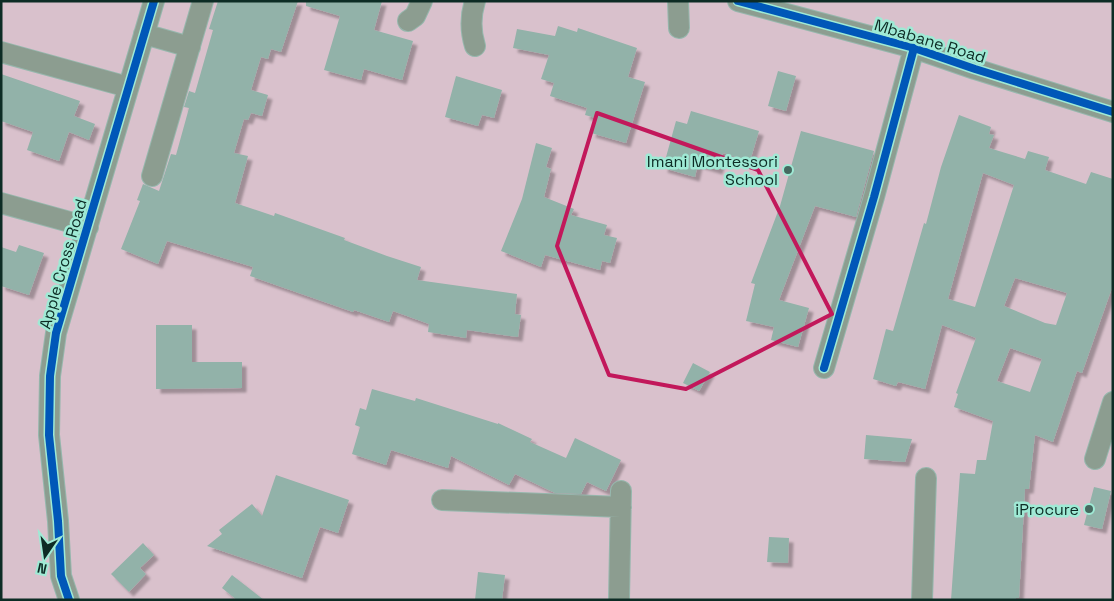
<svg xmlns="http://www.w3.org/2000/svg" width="1114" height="601" font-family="'Space Grotesk',sans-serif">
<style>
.green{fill:#d9c1cc}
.building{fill:#92b2a9;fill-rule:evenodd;filter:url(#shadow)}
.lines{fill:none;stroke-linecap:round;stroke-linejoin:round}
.street-casing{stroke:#96b7ad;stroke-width:22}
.street{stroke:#8c9d90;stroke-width:20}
.cycleway-casing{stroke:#9fead5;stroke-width:11}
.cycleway{stroke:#0057b8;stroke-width:8}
.marked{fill:none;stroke:#c2185b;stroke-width:4;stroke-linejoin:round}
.poi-dot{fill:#466960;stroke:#9fead5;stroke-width:2}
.labels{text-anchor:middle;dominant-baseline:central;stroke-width:5;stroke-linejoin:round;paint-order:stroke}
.street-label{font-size:16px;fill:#0d2c25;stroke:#9fead5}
.poi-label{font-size:16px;fill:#0d2c25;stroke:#9fead5;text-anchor:end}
</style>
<defs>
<filter id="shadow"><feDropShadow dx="4.5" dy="4.5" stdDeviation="1" flood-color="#0004"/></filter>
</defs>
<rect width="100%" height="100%" fill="#b0d9cd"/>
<path class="green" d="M 1,1 L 1113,1 L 1113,600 L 1,600 Z"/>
<path class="building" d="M 218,1 L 298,1 L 281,52 L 271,49 L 268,59 L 261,57 L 251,90 L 268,95 L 262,116 L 251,113 L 248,120 L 244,119 L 234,153 L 248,156 L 235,203 L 274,216 L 275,213 L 345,238 L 344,240 L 387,256 L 421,267 L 417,280 L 517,294 L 515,314 L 521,315 L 518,337 L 467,330 L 466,338 L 428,332 L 429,324 L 393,311 L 389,322 L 354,310 L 353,312 L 250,276 L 253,267 L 167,241 L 158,264 L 121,249 L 140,201 L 137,200 L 143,184 L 159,191 L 171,154 L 176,155 L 189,108 L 184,107 L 189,91 L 195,93 L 213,30 L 209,29 Z
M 306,1 L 382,1 L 374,30 L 413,41 L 402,80 L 364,69 L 361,80 L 324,70 L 340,16 L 306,6 Z
M 558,26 L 577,32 L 578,28 L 637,48 L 628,77 L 645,82 L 626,143 L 591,133 L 596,118 L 585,115 L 587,108 L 550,96 L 554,83 L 541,79 L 549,55 L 513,48 L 517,29 L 555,36 Z
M 778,71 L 796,76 L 786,111 L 768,106 Z
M 1,74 L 80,101 L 74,116 L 95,124 L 89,140 L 69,132 L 59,161 L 27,150 L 33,132 L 1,121 Z
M 456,76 L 502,90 L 494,118 L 482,115 L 478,126 L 445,117 Z
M 691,111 L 759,131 L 750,161 L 723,153 L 718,170 L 698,164 L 695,177 L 663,168 L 676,121 L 687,124 Z
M 959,115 L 991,127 L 989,134 L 994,135 L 989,148 L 1025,159 L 1028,151 L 1049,157 L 1045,170 L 1086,184 L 1091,172 L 1113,179 L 1113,285 L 1082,373 L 1077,371 L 1053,442 L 1035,435 L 1029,489 L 1025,489 L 1019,598 L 1016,598 L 1016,600 L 951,600 L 960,473 L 975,474 L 977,460 L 986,460 L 993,421 L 954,407 L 958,394 L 956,393 L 976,338 L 942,325 L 925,389 L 898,382 L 896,386 L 873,379 L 886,329 L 893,331 L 924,223 L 926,224 L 941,167 ZM 983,173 L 1014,185 L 975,307 L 948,299 ZM 1015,278 L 1067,293 L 1056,325 L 1045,323 L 1004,306 ZM 1010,348 L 1042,359 L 1030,392 L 997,381 Z
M 801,131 L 874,151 L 856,217 L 815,206 L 779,300 L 809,308 L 798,347 L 771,340 L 774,327 L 746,321 L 755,284 L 751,283 L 780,206 Z
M 536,143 L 552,148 L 546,167 L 551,169 L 544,197 L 574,209 L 571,215 L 607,225 L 604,235 L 617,238 L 610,263 L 602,261 L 600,270 L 545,255 L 541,267 L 501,251 L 522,199 Z
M 19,245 L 44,253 L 29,295 L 1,286 L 1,247 L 16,252 Z
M 156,325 L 192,325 L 192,362 L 242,362 L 242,388 L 156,389 Z
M 693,363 L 710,372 L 699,391 L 683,383 Z
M 372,389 L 415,401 L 416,398 L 498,424 L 498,423 L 532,439 L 530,442 L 566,458 L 575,438 L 621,460 L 606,491 L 587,482 L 581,494 L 555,493 L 515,474 L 509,485 L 451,456 L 448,468 L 391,450 L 386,465 L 352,454 L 360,427 L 355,425 L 360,408 L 366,410 Z
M 866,435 L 912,439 L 905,462 L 864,459 Z
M 276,475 L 349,500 L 338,533 L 320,527 L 302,578 L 207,546 L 222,534 L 219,530 L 252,504 L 262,516 Z
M 1094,487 L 1111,491 L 1102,529 L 1084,525 Z
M 769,537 L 789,538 L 788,563 L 767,562 Z
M 143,543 L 154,555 L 140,568 L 146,574 L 129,592 L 111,574 Z
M 478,572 L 505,575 L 502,600 L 475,600 Z
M 232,575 L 264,600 L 237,600 L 222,588 Z"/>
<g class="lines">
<defs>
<path id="street" d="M 678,1 L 679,28
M 738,1 L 914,48 L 975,69 L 1113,112
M 408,21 L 415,16 L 422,1
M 144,34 L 190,47
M 475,46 C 470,30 470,17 475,1
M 1,52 L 128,87
M 152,176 L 203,1
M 1,203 L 88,227
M 824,368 L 874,197 L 914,48
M 1095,459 L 1113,402
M 442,500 L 621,507
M 69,600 L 61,576 L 58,521 L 49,435 L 50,376 L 56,333 L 154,1
M 619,600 L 621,491
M 922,600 L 926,478"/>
</defs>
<use href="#street" class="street-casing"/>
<use href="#street" class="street"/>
<defs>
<path id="cycleway" d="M 738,1 L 914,48 L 975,69 L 1113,112
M 824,368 L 874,197 L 914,48
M 69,600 L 61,576 L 58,521 L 49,435 L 50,376 L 56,333 L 154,1"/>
</defs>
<use href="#cycleway" class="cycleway-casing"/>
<use href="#cycleway" class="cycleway"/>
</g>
<path class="marked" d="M 597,113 L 758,170 L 832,314 L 686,389 L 609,375 L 557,246 Z"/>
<g class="poi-dot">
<circle cx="788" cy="170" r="5"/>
<circle cx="1089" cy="509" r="5"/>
</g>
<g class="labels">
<g class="street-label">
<text transform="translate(930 41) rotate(17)">Mbabane Road</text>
<text transform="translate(63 264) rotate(-74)">Apple Cross Road</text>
</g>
<g class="poi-label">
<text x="778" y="161">Imani Montessori<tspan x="778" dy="18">School</tspan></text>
<text x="1079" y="509">iProcure</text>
</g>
</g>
<rect width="1114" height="601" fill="none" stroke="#0d2c25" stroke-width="5"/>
<g transform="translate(45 556) rotate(193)" stroke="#9fead5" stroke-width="4" paint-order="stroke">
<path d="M0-4L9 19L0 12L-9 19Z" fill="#0d2c25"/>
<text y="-8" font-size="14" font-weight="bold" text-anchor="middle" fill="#0d2c25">N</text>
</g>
</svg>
